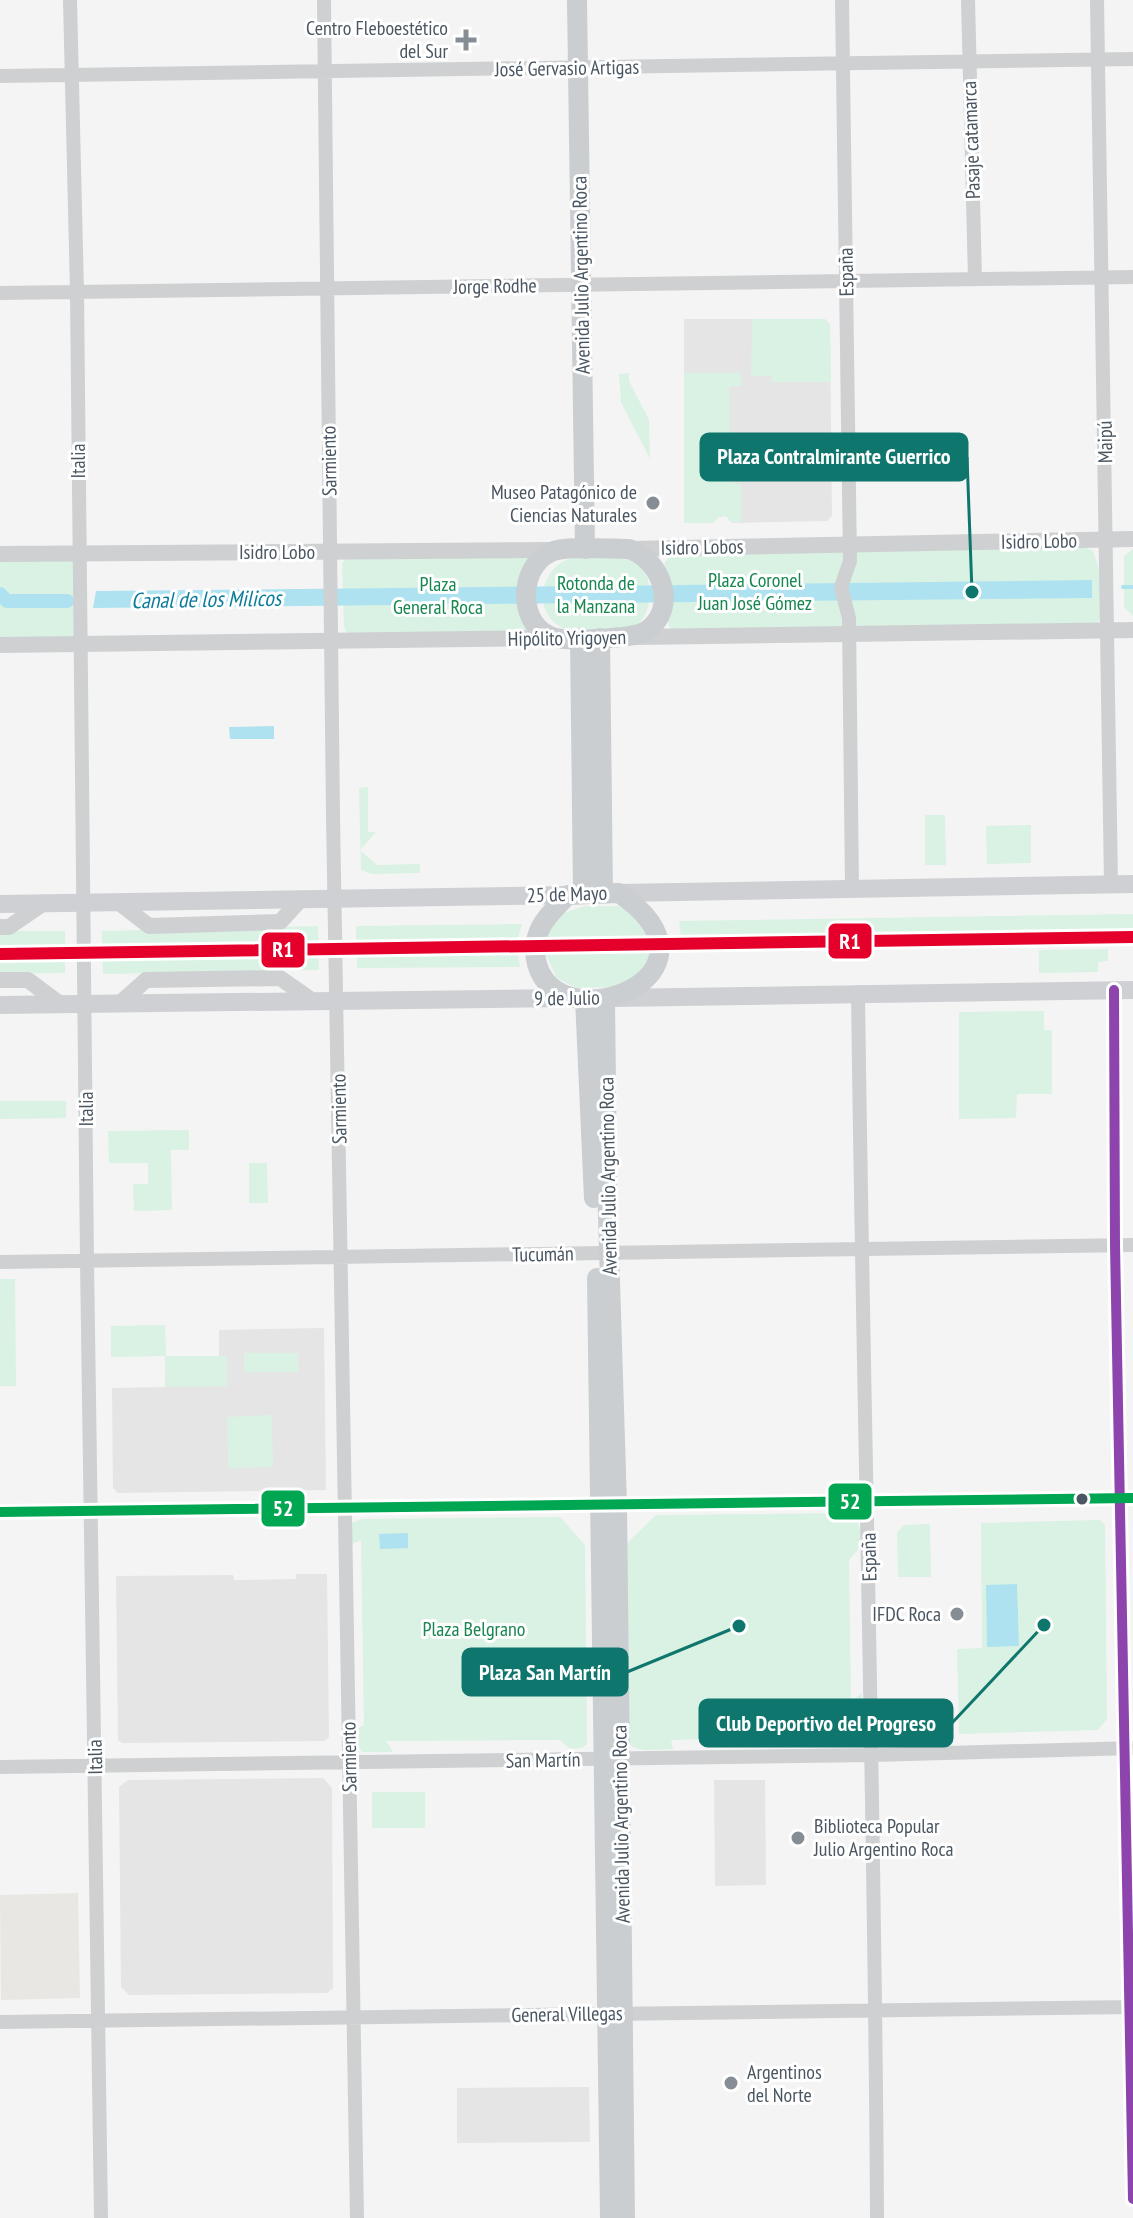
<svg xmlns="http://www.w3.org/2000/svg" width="1133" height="2218" font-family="'PT Sans Narrow',sans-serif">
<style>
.commercial{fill:#e8e7e3}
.education{fill:#e6e5e6}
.green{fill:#d9f2e3}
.water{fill:#aee2f0}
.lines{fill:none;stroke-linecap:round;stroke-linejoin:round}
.stream{stroke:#aee2f0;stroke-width:4}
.canal{stroke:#aee2f0;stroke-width:14}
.minor{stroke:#ced0d2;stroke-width:14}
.tertiary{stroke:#ced0d2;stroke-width:16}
.secondary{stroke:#ced0d4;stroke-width:18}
.primary{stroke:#caced1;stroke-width:20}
.bus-1-casing{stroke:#fff;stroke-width:16}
.bus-2-casing{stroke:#fff;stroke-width:16}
.bus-1{stroke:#8e44ad;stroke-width:10}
.bus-2{stroke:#00a651;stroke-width:10}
.rail-1-casing{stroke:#fff;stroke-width:18}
.rail-1{stroke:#e4002b;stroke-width:12}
.poi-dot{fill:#868d94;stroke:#fff;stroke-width:3}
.bus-dot{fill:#4a5661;stroke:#fff;stroke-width:3}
.labels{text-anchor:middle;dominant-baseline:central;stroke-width:6;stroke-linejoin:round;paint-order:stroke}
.poi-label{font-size:20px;fill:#4a5661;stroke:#fff;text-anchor:end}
.street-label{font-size:20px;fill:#4a5661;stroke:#fff}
.park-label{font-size:20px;fill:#17864f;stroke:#fff}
.water-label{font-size:22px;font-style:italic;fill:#0c7c9b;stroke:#fff}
.leader{fill:none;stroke:#0f766e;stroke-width:3}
.callout-dot{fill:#0f766e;stroke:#fff;stroke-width:3}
.callout{fill:#0f766e;stroke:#0f766e;stroke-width:3}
.callout-label{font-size:22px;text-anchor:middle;font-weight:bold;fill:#fff}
.line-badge{stroke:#fff;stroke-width:3}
.badge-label{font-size:22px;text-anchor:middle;font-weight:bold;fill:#fff}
</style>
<rect width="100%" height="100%" fill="#f4f4f4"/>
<path class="commercial" d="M 78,1893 L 80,1998 L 1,2000 L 0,1895 Z"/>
<path class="education" d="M 684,319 L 825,319 L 830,325 L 832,516 L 827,521 L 732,523 L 726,516 L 719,517 L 713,523 L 684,523 Z
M 324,1328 L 326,1490 L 118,1493 L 113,1488 L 112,1388 L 165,1387 L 165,1356 L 219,1356 L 219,1330 Z
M 296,1574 L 327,1574 L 329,1737 L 324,1741 L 122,1743 L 118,1740 L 116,1576 L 233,1575 L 234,1580 L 296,1579 Z
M 323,1778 L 332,1788 L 333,1988 L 327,1993 L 129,1995 L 121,1987 L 119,1787 L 128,1780 Z
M 714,1780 L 765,1780 L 766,1885 L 715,1886 Z
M 589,2087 L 590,2142 L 457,2143 L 457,2088 Z"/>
<path class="green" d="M 752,319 L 825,319 L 830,325 L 831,382 L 772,382 L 772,376 L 751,376 Z
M 629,373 L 629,381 L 649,420 L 650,459 L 621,402 L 619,374 Z
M 684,373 L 741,373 L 741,386 L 729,387 L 730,483 L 741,484 L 741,522 L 732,523 L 726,516 L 719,517 L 713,523 L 684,523 Z
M 1084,547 L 1093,551 L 1100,572 L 1101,619 L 1097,623 L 672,630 C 661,617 670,583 664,564 L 669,557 L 675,555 Z
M 1133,549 L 1133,616 L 1124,607 L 1124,556 Z
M 531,555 L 531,632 L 347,634 L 344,627 L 342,564 L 347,557 Z
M 80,557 L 75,637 L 0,637 L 0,558 Z
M 572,558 C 589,558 613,554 629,560 C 657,569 655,613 634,628 C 617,629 580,635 565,629 C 530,615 540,566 572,558 Z
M 368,787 L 368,832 L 376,832 L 360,850 L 377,865 L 420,864 L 420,873 L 372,874 L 361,870 L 359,788 Z
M 925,815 L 945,815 L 946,865 L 925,865 Z
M 1031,825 L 1031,863 L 987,864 L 986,826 Z
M 585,906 L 620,906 L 650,931 L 649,966 L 624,987 L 576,988 L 557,978 L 546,955 L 545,941 L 548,929 L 563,913 Z
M 1133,914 L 1133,938 L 682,945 L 679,921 Z
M 522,924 L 517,941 L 520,967 L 357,968 L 356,926 Z
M 318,926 L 319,970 L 103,974 L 102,931 Z
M 0,931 L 65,931 L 65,973 L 0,974 Z
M 1108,949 L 1108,961 L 1098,962 L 1098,972 L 1039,973 L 1039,950 Z
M 1044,1011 L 1044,1030 L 1052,1030 L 1052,1094 L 1017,1094 L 1016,1118 L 959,1119 L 959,1012 Z
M 0,1101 L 66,1101 L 66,1118 L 0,1119 Z
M 189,1130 L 189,1150 L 171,1150 L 172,1210 L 134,1211 L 133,1184 L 148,1184 L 148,1163 L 109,1163 L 108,1131 Z
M 249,1163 L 267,1163 L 268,1203 L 249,1203 Z
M 0,1279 L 15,1279 L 16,1386 L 0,1386 Z
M 165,1325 L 166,1356 L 227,1356 L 227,1386 L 166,1387 L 165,1356 L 111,1357 L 111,1326 Z
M 244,1353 L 298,1353 L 298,1372 L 244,1372 Z
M 272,1415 L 273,1467 L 228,1468 L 227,1417 Z
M 848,1513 C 862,1520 860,1532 861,1546 L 849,1560 L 851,1702 L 862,1693 L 861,1738 L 858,1744 L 842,1746 L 831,1735 L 671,1740 L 673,1749 C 658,1749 637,1754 627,1742 L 627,1543 L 656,1515 Z
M 560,1517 L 585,1545 L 587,1744 L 582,1748 L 570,1749 L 560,1740 L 386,1741 L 393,1752 L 362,1752 L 354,1739 L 354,1731 L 364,1725 L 361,1540 L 350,1545 L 351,1523 L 362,1519 Z
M 1100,1520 L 1105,1525 L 1107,1719 L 1098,1730 L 959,1734 L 957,1649 L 982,1648 L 981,1523 Z
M 930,1524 L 931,1577 L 898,1577 L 897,1532 L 904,1525 Z
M 372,1792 L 425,1792 L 425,1828 L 372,1828 Z"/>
<path class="water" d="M 1092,580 L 1092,598 L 603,603 L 602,608 L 590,608 L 590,603 L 93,608 L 96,591 L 590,586 L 590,582 L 602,582 L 603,586 Z
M 274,726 L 274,739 L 230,739 L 229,727 Z
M 408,1533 L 408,1548 L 380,1549 L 379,1534 Z
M 1017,1584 L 1019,1646 L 987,1647 L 986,1585 Z"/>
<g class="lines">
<path class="stream" d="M 1123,587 L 1133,587"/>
<path class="canal" d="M 0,594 L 7,601 L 67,601"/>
<path class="minor" d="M 70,0 L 77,292 L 87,1261 L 101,2218
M 324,0 L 333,816 L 357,2218
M 842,0 L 850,561 L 841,587 L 849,618 L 852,889
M 968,0 L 975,279
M 1097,0 L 1111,884
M 0,76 L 1133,59
M 0,293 L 1133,277
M 1114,990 L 1115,1245 L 1133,2199
M 858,992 C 863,1401 875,1809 877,2218
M 0,1262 L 1133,1245
M 0,1512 L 1133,1498
M 0,1767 L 872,1755 L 1133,1748
M 0,2022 L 1133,2007"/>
<path class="tertiary" d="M 629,549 L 1133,539
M 0,554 L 555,550
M 635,637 L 1133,630
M 0,645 L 554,638
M 118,902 L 149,926 L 280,922 L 301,899
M 0,927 L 9,927 L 44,903
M 0,980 L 28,980 L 60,1004
M 119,1004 L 146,980 L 280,978 L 313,1001"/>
<path class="secondary" d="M 619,893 L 1133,884
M 0,904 L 568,895
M 614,998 L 1133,990
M 0,1005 L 570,998"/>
<path class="primary" d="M 577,0 L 585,549
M 629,549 C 662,560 679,609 646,631 C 633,639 571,641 556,638 C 517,629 517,567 551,552 C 565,545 612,549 629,549 Z
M 580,638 L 583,894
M 600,638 L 603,893
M 619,893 C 738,975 559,1044 537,964 C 529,932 548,915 568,895 Z
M 585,998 L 594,1198
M 605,998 L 607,1184 L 617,1505 L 625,2218
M 597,1278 L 610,2218"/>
<defs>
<path id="bus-1" d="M 1114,990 L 1115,1245 L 1133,2199"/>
<path id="bus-2" d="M 0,1512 L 1133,1498"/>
</defs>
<use href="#bus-1" class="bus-1-casing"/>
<use href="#bus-2" class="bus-2-casing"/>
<use href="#bus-1" class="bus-1"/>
<use href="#bus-2" class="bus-2"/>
<defs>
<path id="rail-1" d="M 0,954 L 1133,937"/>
</defs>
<use href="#rail-1" class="rail-1-casing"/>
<use href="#rail-1" class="rail-1"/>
</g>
<g class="poi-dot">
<path d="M462 28h8v8h8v8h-8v8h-8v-8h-8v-8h8z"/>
<circle cx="653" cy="503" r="8"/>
<circle cx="957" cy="1614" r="8"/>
<circle cx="798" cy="1838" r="8"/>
<circle cx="731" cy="2083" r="8"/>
</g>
<circle class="bus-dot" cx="1082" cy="1499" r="7"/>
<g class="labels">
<g class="poi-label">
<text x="448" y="28">Centro Fleboestético<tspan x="448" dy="23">del Sur</tspan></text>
<text x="637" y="492">Museo Patagónico de<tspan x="637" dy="23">Ciencias Naturales</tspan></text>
<text x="941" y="1614">IFDC Roca</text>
<text x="814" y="1826" text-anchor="start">Biblioteca Popular<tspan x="814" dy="23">Julio Argentino Roca</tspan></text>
<text x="747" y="2072" text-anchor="start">Argentinos<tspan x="747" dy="23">del Norte</tspan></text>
</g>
<g class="street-label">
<text transform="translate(567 68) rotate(-1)">José Gervasio Artigas</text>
<text transform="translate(971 140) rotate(-92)">Pasaje catamarca</text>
<text transform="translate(846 272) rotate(-91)">España</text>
<text transform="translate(581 275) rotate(-91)">Avenida Julio Argentino Roca</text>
<text transform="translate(495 286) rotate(-1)">Jorge Rodhe</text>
<text transform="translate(1105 442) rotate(-91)">Maipú</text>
<text transform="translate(78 461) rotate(-90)">Italia</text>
<text transform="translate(329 461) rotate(-91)">Sarmiento</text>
<text transform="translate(1039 541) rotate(-1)">Isidro Lobo</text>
<text transform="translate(702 547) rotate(-1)">Isidro Lobos</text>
<text x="277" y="552">Isidro Lobo</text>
<text transform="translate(567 638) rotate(-1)">Hipólito Yrigoyen</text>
<text transform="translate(567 894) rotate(-2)">25 de Mayo</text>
<text transform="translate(567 998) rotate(-1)">9 de Julio</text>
<text transform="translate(86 1109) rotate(-90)">Italia</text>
<text transform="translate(339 1109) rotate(-91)">Sarmiento</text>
<text transform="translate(608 1176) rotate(-91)">Avenida Julio Argentino Roca</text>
<text transform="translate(543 1254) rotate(-1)">Tucumán</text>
<text transform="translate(869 1557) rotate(-91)">España</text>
<text transform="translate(95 1757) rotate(-91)">Italia</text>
<text transform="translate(349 1757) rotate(-91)">Sarmiento</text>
<text transform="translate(543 1760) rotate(-1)">San Martín</text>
<text transform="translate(621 1824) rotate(-91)">Avenida Julio Argentino Roca</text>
<text transform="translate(567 2014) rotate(-1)">General Villegas</text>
</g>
<g class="park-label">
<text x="755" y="580">Plaza Coronel<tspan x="755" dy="23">Juan José Gómez</tspan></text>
<text x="596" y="583">Rotonda de<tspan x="596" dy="23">la Manzana</tspan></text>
<text x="438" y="584">Plaza<tspan x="438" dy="23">General Roca</tspan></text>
<text x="474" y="1629">Plaza Belgrano</text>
</g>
<g class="water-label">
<text transform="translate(206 599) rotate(-1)">Canal de los Milicos</text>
</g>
</g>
<path class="leader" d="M972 592L967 457M739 1626L627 1672M1044 1625L952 1723"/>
<g class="callout-dot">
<circle cx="972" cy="592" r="8"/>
<circle cx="739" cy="1626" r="8"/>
<circle cx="1044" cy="1625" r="8"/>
</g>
<g class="callout">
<rect x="701" y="434" width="266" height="46" rx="8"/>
<rect x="463" y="1649" width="164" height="46" rx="8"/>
<rect x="700" y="1700" width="252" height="46" rx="8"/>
</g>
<g class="callout-label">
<text x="834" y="464">Plaza Contralmirante Guerrico</text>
<text x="545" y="1680">Plaza San Martín</text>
<text x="826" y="1731">Club Deportivo del Progreso</text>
</g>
<g class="line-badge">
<rect x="827" y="922" width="46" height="38" rx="8" fill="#e4002b"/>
<rect x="260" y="931" width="46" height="38" rx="8" fill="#e4002b"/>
<rect x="827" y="1482" width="46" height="39" rx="8" fill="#00a651"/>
<rect x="260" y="1489" width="46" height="39" rx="8" fill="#00a651"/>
</g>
<g class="badge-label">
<text x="850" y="949">R1</text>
<text x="283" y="957">R1</text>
<text x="850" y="1509">52</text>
<text x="283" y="1516">52</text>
</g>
</svg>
